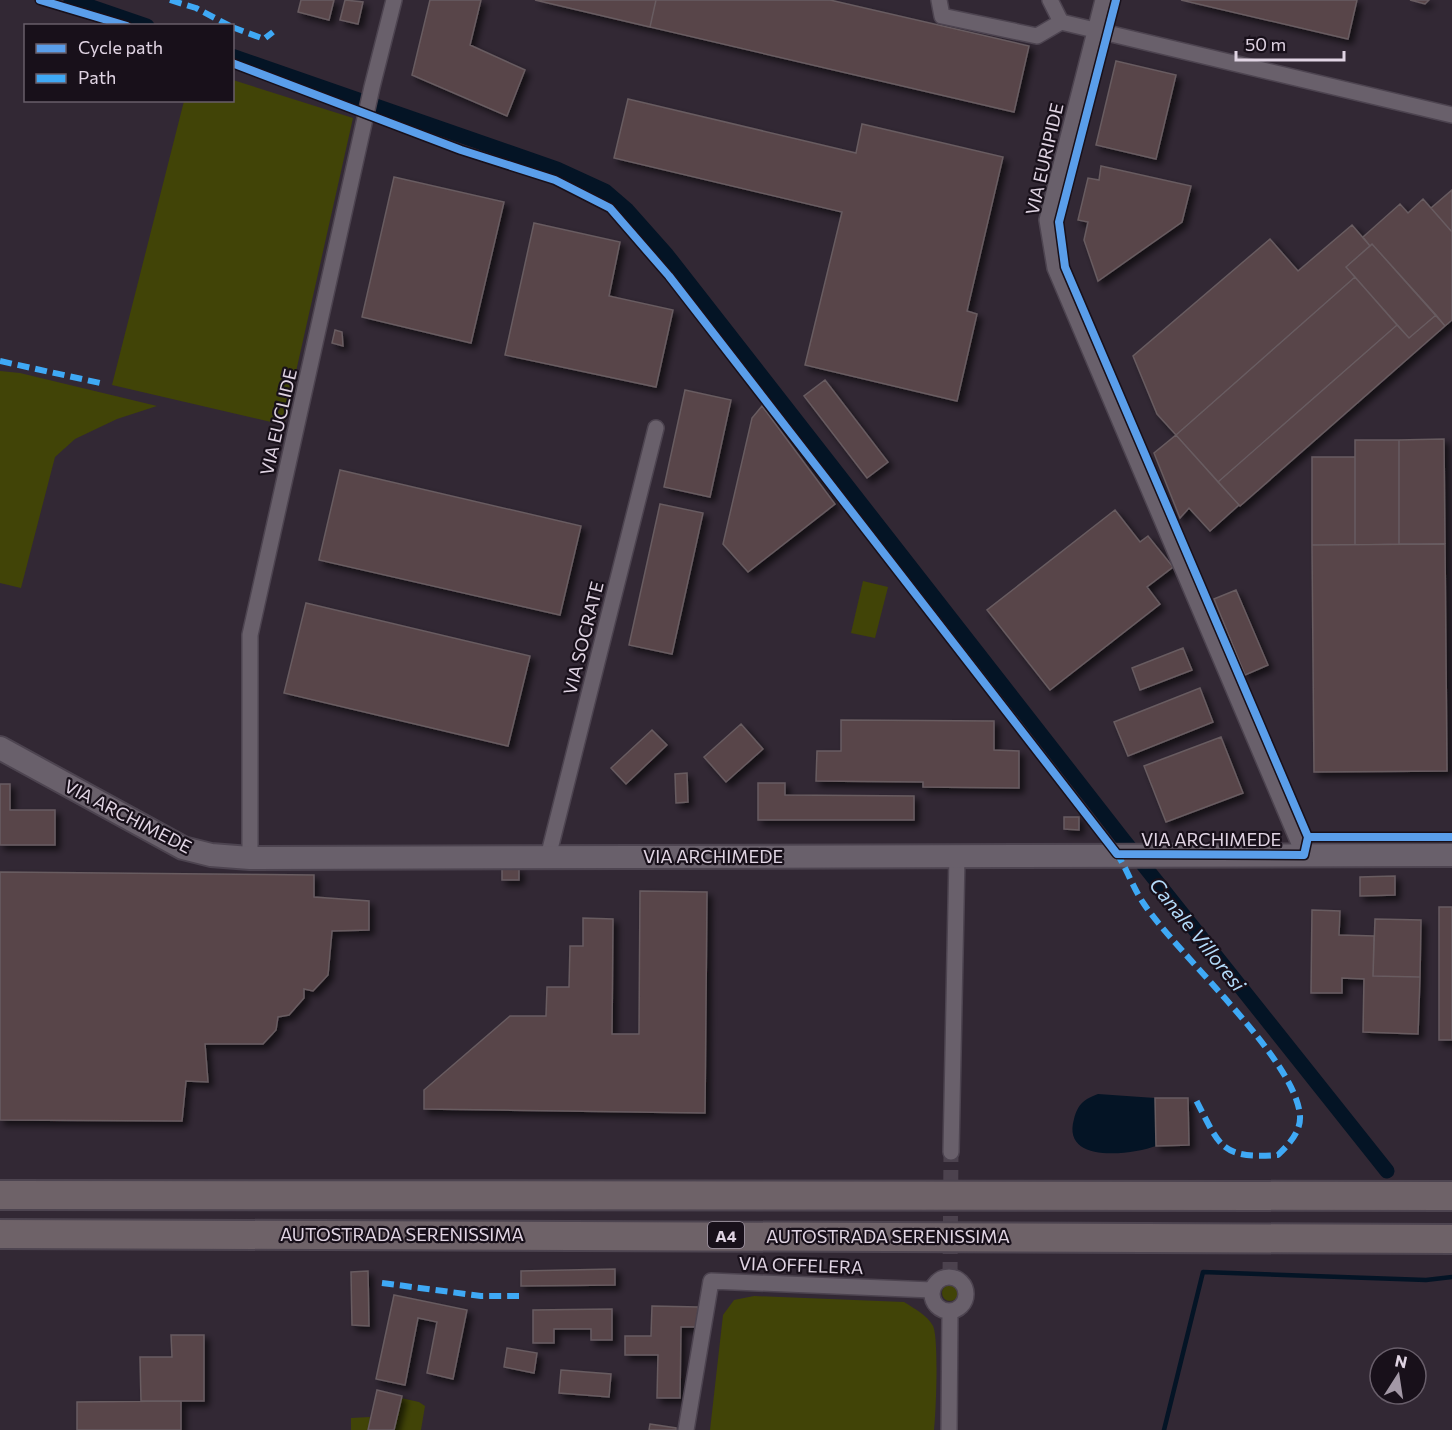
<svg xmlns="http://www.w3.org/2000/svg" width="1452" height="1430" font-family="Commissioner,sans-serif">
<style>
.green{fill:#414407}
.water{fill:#041425}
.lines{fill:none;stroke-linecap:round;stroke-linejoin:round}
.stream{stroke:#041425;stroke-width:4.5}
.canal{stroke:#041425;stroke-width:15}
.building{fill:#584448;stroke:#685c61;stroke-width:1.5;filter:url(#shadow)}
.street-tunnel{stroke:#4c424e;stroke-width:15;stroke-dasharray:15 8;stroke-linecap:butt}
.street-casing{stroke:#4d4450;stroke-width:18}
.secondary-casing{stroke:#4d4450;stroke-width:26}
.highway-casing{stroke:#4d4450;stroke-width:32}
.street{stroke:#69606b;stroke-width:15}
.secondary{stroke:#69606b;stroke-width:22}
.highway{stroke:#6e6268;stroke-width:28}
.quiet{stroke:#3fa9f5;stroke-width:6;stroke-dasharray:12 6;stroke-linecap:butt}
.cycleway-casing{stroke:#18101a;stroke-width:11}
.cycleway{stroke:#5a9eea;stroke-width:8}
.labels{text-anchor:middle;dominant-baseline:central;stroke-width:4.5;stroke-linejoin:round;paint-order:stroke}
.shield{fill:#18101a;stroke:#a499a7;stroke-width:1.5}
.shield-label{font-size:16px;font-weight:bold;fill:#e0d4e3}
.street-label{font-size:18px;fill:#e0d4e3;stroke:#18101a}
.water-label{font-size:20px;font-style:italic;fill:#b3dbfa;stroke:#18101a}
</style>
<defs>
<filter id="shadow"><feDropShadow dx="4.5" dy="4.5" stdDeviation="3" flood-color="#0009"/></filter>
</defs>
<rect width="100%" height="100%" fill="#322834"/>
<path class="green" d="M 233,80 L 353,118 L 284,425 L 112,385 L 184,101 L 232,100 Z
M 0,371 L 20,373 L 157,406 L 117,419 L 75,439 L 55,457 L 21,588 L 0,583 Z
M 863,581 L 888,587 L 875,638 L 851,633 Z
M942 1293a8 8 0 1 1 16 0a8 8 0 1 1-16 0Z
M 754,1296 L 904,1302 C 915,1309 927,1315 933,1326 C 939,1338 936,1414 934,1430 L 710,1430 L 723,1315 L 734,1300 Z
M 401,1398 L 419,1402 L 425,1406 L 421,1430 L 394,1430 Z
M 370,1417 L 368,1430 L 351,1430 L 351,1418 Z"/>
<path class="water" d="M 1098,1094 L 1155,1098 L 1156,1146 C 1131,1155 1061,1164 1074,1119 C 1078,1104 1084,1099 1098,1094 Z"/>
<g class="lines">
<path class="stream" d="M 1164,1430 L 1203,1272 L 1426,1280 L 1452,1277"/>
<path class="canal" d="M 71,0 L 147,26
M 232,56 L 557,169 L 605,191 L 627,210 L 667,255 L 1122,838 L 1387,1171"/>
</g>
<path class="building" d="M 301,0 L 334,0 L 329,20 L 298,12 Z
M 345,0 L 363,2 L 358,24 L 340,20 Z
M 430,0 L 481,0 L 470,45 L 525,70 L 507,116 L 412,75 Z
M 535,0 L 656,0 L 650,27 Z
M 656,0 L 830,0 L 1029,46 L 1014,112 L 650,27 Z
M 1181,0 L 1357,0 L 1348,39 Z
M 1410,0 L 1429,0 L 1425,4 Z
M 1116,61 L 1176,75 L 1156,159 L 1096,145 Z
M 628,99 L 856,153 L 862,124 L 1003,157 L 967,311 L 977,314 L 957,401 L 805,365 L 842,212 L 614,158 Z
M 1101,166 L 1191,186 L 1182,222 L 1098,281 L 1084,240 L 1088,222 L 1078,220 L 1088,178 L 1099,180 Z
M 394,177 L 504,202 L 471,343 L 362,317 Z
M 1452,190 L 1452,232 L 1431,208 Z
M 1423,199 L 1452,232 L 1452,320 L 1445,326 L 1372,244 L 1370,246 L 1363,237 L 1400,204 L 1408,213 Z
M 534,223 L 620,242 L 609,296 L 673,310 L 656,387 L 505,355 Z
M 1352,225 L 1370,246 L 1346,267 L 1355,277 L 1176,435 L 1157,414 L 1133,356 L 1270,239 L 1298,271 Z
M 1372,244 L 1436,315 L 1409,338 L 1346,267 Z
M 1355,277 L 1397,325 L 1218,482 L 1176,435 Z
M 1436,315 L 1445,326 L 1240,506 L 1218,482 L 1397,325 L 1409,338 Z
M 335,330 L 342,332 L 343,346 L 332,343 Z
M 825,380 L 888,462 L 867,478 L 804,396 Z
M 685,390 L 731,400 L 710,497 L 664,487 Z
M 762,406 L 835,504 L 748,572 L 723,544 L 752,418 Z
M 1176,435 L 1239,505 L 1210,531 L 1189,508 L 1180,518 L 1154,453 Z
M 1444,439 L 1445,544 L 1399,544 L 1399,440 Z
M 1355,440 L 1399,440 L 1399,544 L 1355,545 Z
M 1312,457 L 1355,457 L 1355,545 L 1312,545 Z
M 340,470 L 581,526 L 560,615 L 319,560 Z
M 660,504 L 703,513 L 672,654 L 629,645 Z
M 1115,510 L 1140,542 L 1148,536 L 1173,567 L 1147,587 L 1160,604 L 1050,690 L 987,610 Z
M 1445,544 L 1447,771 L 1314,772 L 1312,545 Z
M 1236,590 L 1268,665 L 1245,675 L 1214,599 Z
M 306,603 L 530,656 L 508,746 L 284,693 Z
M 1183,648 L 1192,670 L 1140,690 L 1132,668 Z
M 1200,688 L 1213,722 L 1128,756 L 1114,722 Z
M 841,720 L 994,721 L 994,750 L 1019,751 L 1019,788 L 923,787 L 923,782 L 816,781 L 817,751 L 841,751 Z
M 741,724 L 763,749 L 726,782 L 704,757 Z
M 652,730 L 667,745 L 626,784 L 611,768 Z
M 1221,737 L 1243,793 L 1166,822 L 1144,766 Z
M 687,773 L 688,802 L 676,803 L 675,774 Z
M 758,783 L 785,783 L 785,795 L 914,796 L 914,820 L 758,820 Z
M 0,784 L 10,784 L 10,810 L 55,810 L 55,845 L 0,845 Z
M 1064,817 L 1079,817 L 1079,830 L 1064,829 Z
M 502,868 L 519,868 L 519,880 L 502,880 Z
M 0,872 L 314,875 L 314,897 L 369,901 L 369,930 L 332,931 L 328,975 L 313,991 L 304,989 L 304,998 L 289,1015 L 278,1017 L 276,1030 L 263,1044 L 205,1044 L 208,1082 L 186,1081 L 182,1121 L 0,1120 Z
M 1395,876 L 1395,895 L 1360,896 L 1360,877 Z
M 640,891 L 707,892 L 705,1113 L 424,1109 L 424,1090 L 510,1016 L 546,1016 L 547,987 L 569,987 L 570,946 L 583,946 L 583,918 L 613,919 L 612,1034 L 639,1034 Z
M 1439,907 L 1452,907 L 1452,1040 L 1439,1040 Z
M 1312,910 L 1340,911 L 1339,935 L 1374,936 L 1373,976 L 1420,977 L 1418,1034 L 1363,1032 L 1364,979 L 1342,978 L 1342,993 L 1311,993 Z
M 1375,919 L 1421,920 L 1420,977 L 1373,976 Z
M 1155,1098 L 1188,1098 L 1189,1145 L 1156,1146 Z
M 615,1269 L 615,1285 L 521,1286 L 521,1271 Z
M 368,1271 L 369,1326 L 352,1325 L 351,1272 Z
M 394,1295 L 467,1310 L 453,1379 L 427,1373 L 437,1322 L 418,1318 L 405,1385 L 376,1379 Z
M 652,1306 L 698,1307 L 698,1327 L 681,1327 L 680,1398 L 657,1398 L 658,1355 L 625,1355 L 625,1336 L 651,1336 Z
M 612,1309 L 612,1340 L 591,1340 L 591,1329 L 554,1329 L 554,1343 L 533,1343 L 533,1310 Z
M 171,1335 L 204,1335 L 204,1401 L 141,1401 L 140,1357 L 172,1357 Z
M 507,1348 L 537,1353 L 534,1373 L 504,1367 Z
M 561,1370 L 611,1374 L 609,1397 L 559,1393 Z
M 377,1390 L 402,1396 L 394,1430 L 368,1430 Z
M 181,1401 L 181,1430 L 77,1430 L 77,1402 Z
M 650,1424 L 676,1428 L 676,1430 L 649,1430 Z"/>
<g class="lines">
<path class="street-tunnel" d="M 950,1277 L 951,1152"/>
<defs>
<path id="street" d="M 939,0 L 942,16 L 1037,36 L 1061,22 L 1452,115
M 1050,0 L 1061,22
M 1103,0 L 1047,220 L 1055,268 L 1304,855
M 548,857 L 656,428
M 250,858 L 250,635 L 372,87 L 394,0
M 951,1152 L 957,855
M932 1294a17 17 0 1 1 34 0a17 17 0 1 1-34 0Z
M 686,1430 L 711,1281 L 932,1290
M 949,1430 L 950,1311"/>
<path id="secondary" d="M 0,748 L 183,848 L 211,855 L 250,858 L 1452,855"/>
<path id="highway" d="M 0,1195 L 1452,1196
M 0,1234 L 1452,1239"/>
</defs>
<use href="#street" class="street-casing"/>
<use href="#secondary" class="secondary-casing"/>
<use href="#highway" class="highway-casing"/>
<use href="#street" class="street"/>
<use href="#secondary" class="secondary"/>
<use href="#highway" class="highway"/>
<path class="quiet" d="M 170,0 L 196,8 L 230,26
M 232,27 L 264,39 L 273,32
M 0,361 L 100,383
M 1116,852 C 1127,869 1133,888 1144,904 C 1179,956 1296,1059 1300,1116 C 1301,1132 1288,1145 1278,1155 C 1220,1159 1220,1146 1196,1100
M 382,1283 L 481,1296 L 519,1296"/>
<defs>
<path id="cycleway" d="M 40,0 L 127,26
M 232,63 L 461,150 L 555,180 L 610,208 L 669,276 L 1117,854 L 1304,855 L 1308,837 L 1065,267 L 1059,222 L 1116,0
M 1308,837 L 1452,837"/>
</defs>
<use href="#cycleway" class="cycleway-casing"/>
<use href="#cycleway" class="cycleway"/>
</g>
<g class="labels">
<rect class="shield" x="708" y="1222" width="36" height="26" rx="4.5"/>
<g class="shield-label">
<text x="726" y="1235">A4</text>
</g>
<g class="street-label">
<text transform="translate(1044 159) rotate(-77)">VIA EURIPIDE</text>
<text transform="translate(278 422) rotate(-77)">VIA EUCLIDE</text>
<text transform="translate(583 638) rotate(-76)">VIA SOCRATE</text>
<text transform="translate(128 816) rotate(27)">VIA ARCHIMEDE</text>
<text x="1211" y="839">VIA ARCHIMEDE</text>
<text x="713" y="856">VIA ARCHIMEDE</text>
<text x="402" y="1234">AUTOSTRADA SERENISSIMA</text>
<text x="888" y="1236">AUTOSTRADA SERENISSIMA</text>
<text transform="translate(801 1265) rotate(2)">VIA OFFELERA</text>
</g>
<g class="water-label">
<text transform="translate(1198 934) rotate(51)">Canale Villoresi</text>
</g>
</g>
<rect x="24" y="24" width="210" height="78" fill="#18101a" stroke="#685e6a" stroke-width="1.5"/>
<rect x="36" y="44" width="30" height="9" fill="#5a9eea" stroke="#685e6a" stroke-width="1.5"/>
<text x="78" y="54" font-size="18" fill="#e0d4e3">Cycle path</text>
<rect x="36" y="74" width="30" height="9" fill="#3fa9f5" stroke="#685e6a" stroke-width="1.5"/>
<text x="78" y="84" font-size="18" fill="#e0d4e3">Path</text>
<g transform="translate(1398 1376) rotate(12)"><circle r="28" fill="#18101a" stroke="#685e6a" stroke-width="1.5"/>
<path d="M0-4.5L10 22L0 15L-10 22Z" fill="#a398a6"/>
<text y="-9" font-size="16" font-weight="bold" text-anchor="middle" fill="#e0d4e3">N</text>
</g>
<path d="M1236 51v9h108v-9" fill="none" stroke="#e0d4e3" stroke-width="3"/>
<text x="1245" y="51" font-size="18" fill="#e0d4e3" stroke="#18101a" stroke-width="4.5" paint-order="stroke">50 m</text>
</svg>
